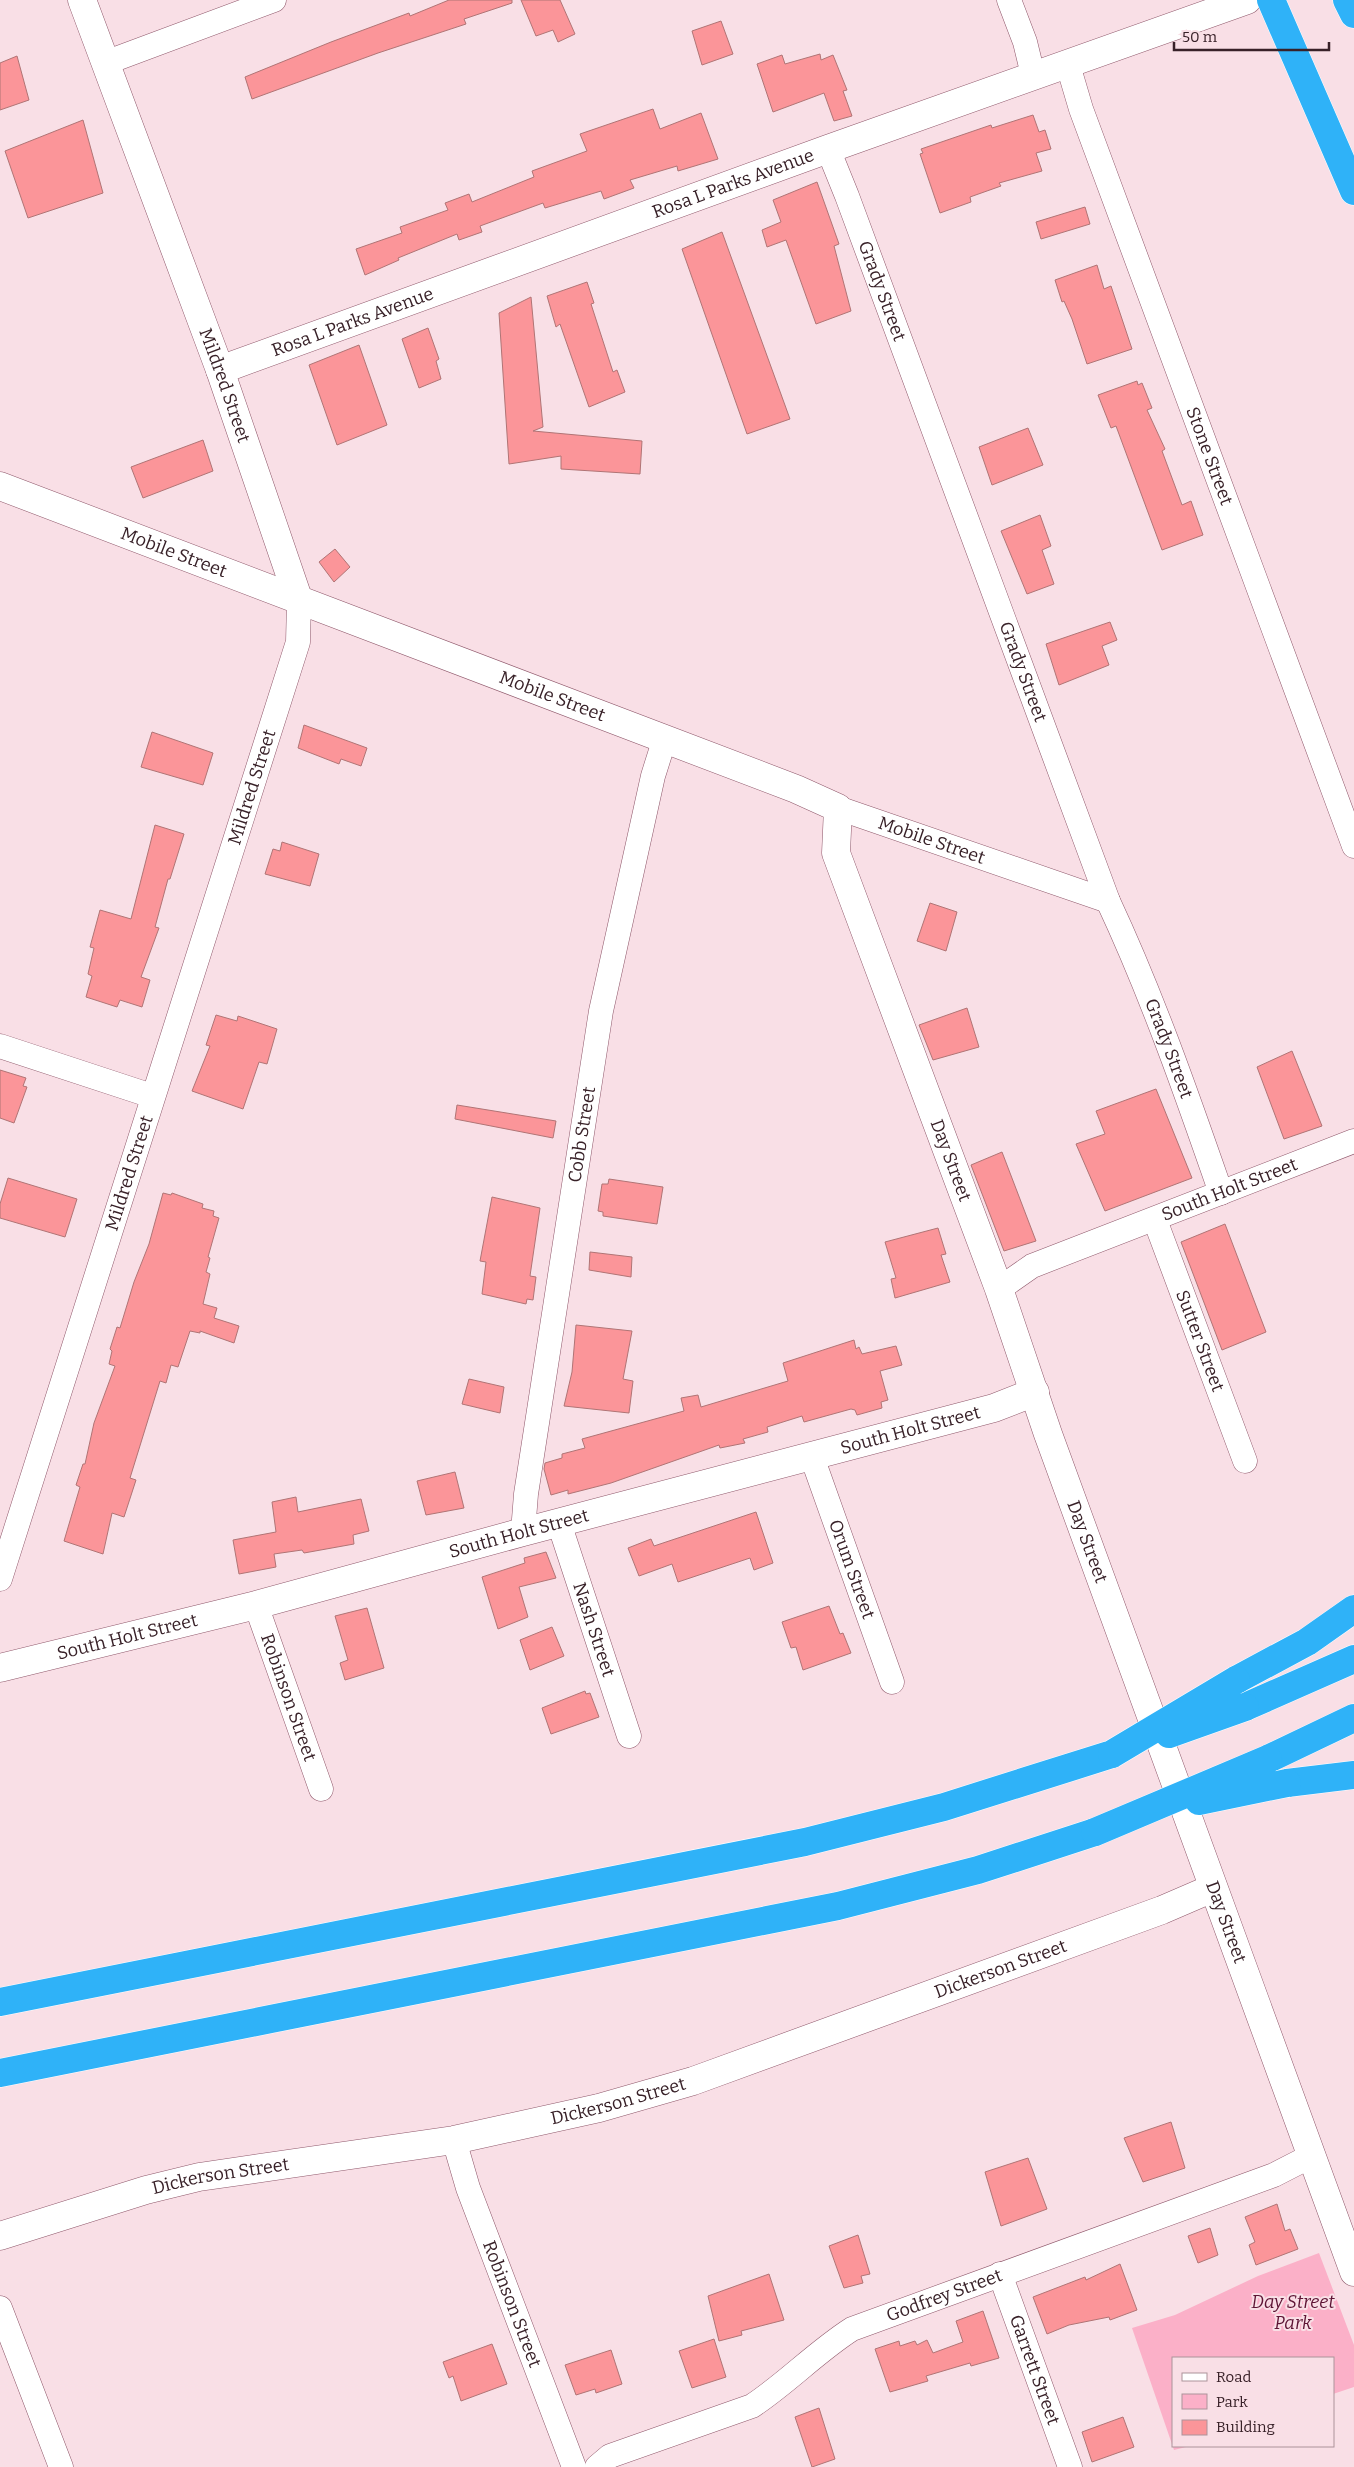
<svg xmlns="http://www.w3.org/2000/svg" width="1354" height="2467" font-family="Bitter,serif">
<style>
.park{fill:#fbb0c8}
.building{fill:#fb9599;stroke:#b07475}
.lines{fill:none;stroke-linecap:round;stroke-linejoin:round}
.street-casing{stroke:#8f586b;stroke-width:25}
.secondary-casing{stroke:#8f586b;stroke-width:29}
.highway-casing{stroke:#fff;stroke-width:29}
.street{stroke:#fff;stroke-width:24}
.secondary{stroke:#fff;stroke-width:28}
.highway{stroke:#2fb2f8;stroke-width:28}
.highway-bridge-casing{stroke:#fff;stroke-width:29;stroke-linecap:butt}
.highway-bridge{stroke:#2fb2f8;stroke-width:28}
.labels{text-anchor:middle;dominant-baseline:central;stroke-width:4;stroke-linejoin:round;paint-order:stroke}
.street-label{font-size:18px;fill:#382128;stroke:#f9dfe6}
.park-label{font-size:18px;font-style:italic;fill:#5d1434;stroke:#f9dfe6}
</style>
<rect width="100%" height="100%" fill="#f9dfe6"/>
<path class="park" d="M 1319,2253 L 1354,2345 L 1354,2387 L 1333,2394 L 1333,2358 L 1173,2358 L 1173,2446 L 1190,2446 L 1174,2450 L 1132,2328 L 1175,2315 L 1258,2276 Z"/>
<path class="building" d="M 449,0 L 512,0 L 512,3 L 464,19 L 466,24 L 378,53 L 252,99 L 245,77 L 331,42 L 409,13 L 410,16 Z
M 521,0 L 560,0 L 575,34 L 558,42 L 553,30 L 536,36 Z
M 721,21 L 733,54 L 702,65 L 692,31 Z
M 820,54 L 821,60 L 833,55 L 847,90 L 843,91 L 852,116 L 834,121 L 824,93 L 773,112 L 757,64 L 782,55 L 785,64 Z
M 17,56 L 29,100 L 0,110 L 0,63 Z
M 653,109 L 660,129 L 701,113 L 718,159 L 678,171 L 677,166 L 630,180 L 634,188 L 604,199 L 601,191 L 545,208 L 543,203 L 480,226 L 482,232 L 459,240 L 457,234 L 398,258 L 399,260 L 365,275 L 356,249 L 402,233 L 400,227 L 448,210 L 445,203 L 469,194 L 472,202 L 534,177 L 532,171 L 587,151 L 580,134 Z
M 1033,115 L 1039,132 L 1045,130 L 1051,149 L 1036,153 L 1042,171 L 999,183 L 1001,186 L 970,197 L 971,202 L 940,213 L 920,154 L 923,153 L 921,149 L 991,125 L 992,128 Z
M 83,120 L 103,193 L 28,218 L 5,151 Z
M 817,182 L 839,244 L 834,246 L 851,311 L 816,324 L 786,240 L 767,247 L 762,230 L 781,222 L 773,200 Z
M 1085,207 L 1090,224 L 1041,239 L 1036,222 Z
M 722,232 L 790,419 L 747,434 L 682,249 Z
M 1097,265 L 1104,289 L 1111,286 L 1132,349 L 1087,364 L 1072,319 L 1064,301 L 1062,302 L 1055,280 Z
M 587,282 L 594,303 L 591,304 L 613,372 L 617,370 L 625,392 L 589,407 L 560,324 L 556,327 L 547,296 Z
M 531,297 L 543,427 L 533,431 L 642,441 L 640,474 L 561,469 L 561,456 L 509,464 L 499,313 Z
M 428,328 L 439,359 L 436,361 L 441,379 L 419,388 L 402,339 Z
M 359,345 L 387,425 L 337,445 L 309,365 Z
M 1137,381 L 1138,385 L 1142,383 L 1152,408 L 1147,410 L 1165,449 L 1162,451 L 1182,505 L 1191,501 L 1203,535 L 1162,550 L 1116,426 L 1111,428 L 1098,395 Z
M 1028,428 L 1043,465 L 992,485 L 979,447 Z
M 203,440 L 213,471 L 143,498 L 131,467 Z
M 1040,515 L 1051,546 L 1042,550 L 1054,584 L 1027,594 L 1001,531 Z
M 335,549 L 350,567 L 334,582 L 319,562 Z
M 1110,622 L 1117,640 L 1102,646 L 1109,665 L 1059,685 L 1046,644 Z
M 304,725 L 367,748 L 361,766 L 341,759 L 339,764 L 298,748 Z
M 152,732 L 213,753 L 203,785 L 141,767 Z
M 155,825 L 184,834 L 170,879 L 168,879 L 155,927 L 159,928 L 141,977 L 150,980 L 142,1007 L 120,1000 L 117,1007 L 86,997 L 92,976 L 88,974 L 94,948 L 90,947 L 100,910 L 131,919 Z
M 282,842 L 319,854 L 310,886 L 265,874 L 273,849 L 280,851 Z
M 930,903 L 957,912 L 946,951 L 917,941 Z
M 967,1008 L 979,1047 L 933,1060 L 919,1025 Z
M 216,1015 L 237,1021 L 238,1016 L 277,1029 L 267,1064 L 259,1062 L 243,1109 L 192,1091 L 210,1046 L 206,1045 Z
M 1292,1051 L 1322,1126 L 1284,1139 L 1257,1067 Z
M 0,1070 L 26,1078 L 23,1086 L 27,1087 L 14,1123 L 0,1118 Z
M 1156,1089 L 1192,1178 L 1105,1211 L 1076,1144 L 1105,1134 L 1096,1111 Z
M 457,1105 L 556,1121 L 553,1138 L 455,1119 Z
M 1002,1152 L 1036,1241 L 1004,1251 L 971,1165 Z
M 8,1178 L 77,1199 L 65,1237 L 0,1218 L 0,1204 Z
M 609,1179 L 663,1187 L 657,1224 L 603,1216 L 603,1212 L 598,1211 L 602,1184 L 608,1184 Z
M 163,1193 L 171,1195 L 172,1193 L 203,1204 L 202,1208 L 214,1211 L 213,1216 L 219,1218 L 208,1257 L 210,1258 L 206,1272 L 210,1274 L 203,1304 L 217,1308 L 214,1318 L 239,1326 L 234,1343 L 200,1331 L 200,1333 L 190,1331 L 178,1367 L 171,1365 L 166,1383 L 160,1381 L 130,1478 L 136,1480 L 124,1517 L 112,1513 L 103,1554 L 64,1541 L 80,1487 L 76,1485 L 83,1464 L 85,1464 L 94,1423 L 115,1366 L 109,1364 L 112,1351 L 110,1349 L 117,1327 L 120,1328 L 134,1282 L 149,1244 Z
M 492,1197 L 540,1208 L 530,1276 L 536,1277 L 533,1300 L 527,1299 L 526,1304 L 482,1294 L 486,1262 L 480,1261 Z
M 1225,1224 L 1266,1332 L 1222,1350 L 1181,1242 Z
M 938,1228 L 946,1254 L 941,1255 L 950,1282 L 895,1298 L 891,1279 L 896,1278 L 885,1242 Z
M 590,1252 L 632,1257 L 631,1277 L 589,1270 Z
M 576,1325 L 632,1331 L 623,1379 L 633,1381 L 629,1413 L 564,1406 L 572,1372 Z
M 854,1340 L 856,1349 L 859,1347 L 862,1354 L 896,1346 L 902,1365 L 880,1371 L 888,1400 L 881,1402 L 882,1408 L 857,1415 L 855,1410 L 851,1409 L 804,1422 L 802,1416 L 767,1427 L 768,1432 L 743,1439 L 745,1443 L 720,1448 L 719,1445 L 611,1483 L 568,1494 L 568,1490 L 551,1495 L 544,1469 L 545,1463 L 562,1458 L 562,1454 L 585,1448 L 582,1439 L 684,1411 L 681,1398 L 698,1395 L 701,1407 L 788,1381 L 783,1363 Z
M 469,1379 L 504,1387 L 500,1413 L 462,1404 Z
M 455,1472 L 464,1508 L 426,1515 L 417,1481 Z
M 296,1497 L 298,1512 L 361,1499 L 369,1531 L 353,1535 L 354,1544 L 304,1553 L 302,1550 L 274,1554 L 276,1567 L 239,1574 L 233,1540 L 276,1532 L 272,1502 Z
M 756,1512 L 773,1563 L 754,1570 L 750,1558 L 678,1582 L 672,1564 L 639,1576 L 628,1548 L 651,1539 L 654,1546 Z
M 546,1552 L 556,1578 L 519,1587 L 528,1617 L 498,1629 L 482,1577 L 525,1563 L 524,1558 Z
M 829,1606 L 840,1634 L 843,1633 L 851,1653 L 803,1670 L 796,1647 L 791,1648 L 782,1622 Z
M 367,1608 L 384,1668 L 345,1680 L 340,1663 L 348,1660 L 335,1616 Z
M 552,1627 L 564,1656 L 530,1670 L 520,1640 Z
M 585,1691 L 586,1694 L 590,1693 L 599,1717 L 551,1734 L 542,1708 Z
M 1171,2122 L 1185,2168 L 1143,2182 L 1124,2138 Z
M 1028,2158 L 1047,2209 L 1001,2226 L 985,2172 Z
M 1277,2204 L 1285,2231 L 1290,2229 L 1298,2249 L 1256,2265 L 1249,2245 L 1255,2242 L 1245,2217 Z
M 1210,2228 L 1218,2255 L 1198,2263 L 1188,2236 Z
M 858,2235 L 870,2274 L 861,2276 L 863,2283 L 844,2288 L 829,2246 Z
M 1120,2264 L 1137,2310 L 1110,2320 L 1109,2317 L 1069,2325 L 1047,2334 L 1033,2297 L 1085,2277 L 1086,2280 Z
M 769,2274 L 784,2320 L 741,2331 L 742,2335 L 719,2341 L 708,2296 Z
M 983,2311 L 999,2358 L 971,2366 L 970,2363 L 926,2376 L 928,2381 L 890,2392 L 875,2349 L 899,2341 L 900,2346 L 915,2341 L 917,2345 L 927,2340 L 933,2353 L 963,2342 L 956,2321 Z
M 714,2339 L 726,2377 L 692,2388 L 679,2351 Z
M 492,2344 L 507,2384 L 461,2401 L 453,2376 L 449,2378 L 443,2362 Z
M 611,2350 L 622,2384 L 596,2393 L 595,2389 L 576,2395 L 565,2365 Z
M 819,2408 L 835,2459 L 812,2467 L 795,2417 Z
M 1123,2417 L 1134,2447 L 1092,2462 L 1082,2432 Z"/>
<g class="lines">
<defs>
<g id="street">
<path d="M 1009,0 L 1025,42 L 1033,75"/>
<path d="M 105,63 L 274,0"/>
<path id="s1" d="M 1068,65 L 1081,109 L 1354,846"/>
<path id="s2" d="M 828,149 L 847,196 L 1108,901 C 1152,995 1187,1095 1221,1193"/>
<path id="s3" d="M 838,808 L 1108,901"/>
<path d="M 0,1046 L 152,1096"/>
<path id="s4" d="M 1155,1220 L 1245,1461"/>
<path id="s5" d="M 999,1289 L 1032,1266 L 1354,1141"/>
<path id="s6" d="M 812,1457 L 892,1682"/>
<path id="s7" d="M 559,1523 L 629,1736"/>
<path id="s8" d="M 523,1532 L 526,1494 L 601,1011 L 653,776 L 664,741"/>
<path id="s9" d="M 0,1579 L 298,642 L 299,601"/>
<path id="s10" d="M 256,1605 L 321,1789"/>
<path id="s11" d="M 454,2140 L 468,2188 L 574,2467"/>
<path id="s12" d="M 1000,2274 L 1070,2467"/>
<path d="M 0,2308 L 61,2467"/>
<path id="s13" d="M 597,2467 L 610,2456 L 752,2406 C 787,2383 816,2352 852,2329 L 1274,2175 L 1311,2156"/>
</g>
<g id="secondary">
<path id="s14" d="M 82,0 L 220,370 L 299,601"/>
<path id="s15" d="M 220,370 L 828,149 L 1247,0"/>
<path id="s16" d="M 0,486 L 796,789 L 838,808 L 836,853 L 999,1289 L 1048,1434 L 1354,2272"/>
<path id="s17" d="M 0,1668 L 256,1605 L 523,1532 L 994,1408 L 1035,1392"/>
<path id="s18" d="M 0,2236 L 146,2190 L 199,2177 L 454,2140 L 599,2108 L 693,2081 L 1162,1910 L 1213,1888"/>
</g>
<path id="highway" d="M 1271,0 L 1354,191
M 1347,0 L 1354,14
M 1236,1680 L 1307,1642 L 1354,1609
M 1245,1707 L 1354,1659
M 1268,1759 L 1354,1718
M 1287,1783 L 1354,1775
M 0,2002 L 805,1842 L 944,1807 L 1112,1754
M 0,2073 L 838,1906 L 978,1870 L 1095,1832"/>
</defs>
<use href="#street" class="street-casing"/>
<use href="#secondary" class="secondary-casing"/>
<use href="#highway" class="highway-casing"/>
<use href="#street" class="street"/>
<use href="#secondary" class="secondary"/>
<use href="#highway" class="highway"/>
<defs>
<path id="highway-bridge" d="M 1169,1734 L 1245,1707
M 1112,1754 L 1236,1680
M 1199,1801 L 1287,1783
M 1095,1832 L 1268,1759"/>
</defs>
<use href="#highway-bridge" class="highway-bridge-casing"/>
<use href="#highway-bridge" class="highway-bridge"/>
</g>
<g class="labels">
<g class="street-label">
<text stroke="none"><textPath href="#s15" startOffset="546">Rosa L Parks Avenue</textPath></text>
<text stroke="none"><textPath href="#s2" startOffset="152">Grady Street</textPath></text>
<text stroke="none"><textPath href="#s15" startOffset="141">Rosa L Parks Avenue</textPath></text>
<text stroke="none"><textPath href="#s14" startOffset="411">Mildred Street</textPath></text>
<text stroke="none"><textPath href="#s1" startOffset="416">Stone Street</textPath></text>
<text stroke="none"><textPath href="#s16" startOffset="186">Mobile Street</textPath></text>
<text stroke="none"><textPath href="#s2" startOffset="558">Grady Street</textPath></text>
<text stroke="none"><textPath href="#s16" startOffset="591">Mobile Street</textPath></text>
<text stroke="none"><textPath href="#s9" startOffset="831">Mildred Street</textPath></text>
<text stroke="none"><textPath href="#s3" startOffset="99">Mobile Street</textPath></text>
<text stroke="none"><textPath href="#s2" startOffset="962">Grady Street</textPath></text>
<text stroke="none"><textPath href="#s8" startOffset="402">Cobb Street</textPath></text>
<text stroke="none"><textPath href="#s16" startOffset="1271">Day Street</textPath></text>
<text stroke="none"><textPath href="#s9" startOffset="426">Mildred Street</textPath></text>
<text stroke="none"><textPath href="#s5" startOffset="252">South Holt Street</textPath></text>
<text stroke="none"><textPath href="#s4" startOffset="129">Sutter Street</textPath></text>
<text stroke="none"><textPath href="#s17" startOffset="941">South Holt Street</textPath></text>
<text stroke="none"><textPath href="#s17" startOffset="536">South Holt Street</textPath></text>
<text stroke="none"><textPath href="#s16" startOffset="1676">Day Street</textPath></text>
<text stroke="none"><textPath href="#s6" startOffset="119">Orum Street</textPath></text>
<text stroke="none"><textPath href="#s7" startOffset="112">Nash Street</textPath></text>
<text stroke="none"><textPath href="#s17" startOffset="131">South Holt Street</textPath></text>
<text stroke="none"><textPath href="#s10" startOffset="98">Robinson Street</textPath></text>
<text stroke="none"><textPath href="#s16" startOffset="2081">Day Street</textPath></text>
<text stroke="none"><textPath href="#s18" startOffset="1039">Dickerson Street</textPath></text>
<text stroke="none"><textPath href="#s18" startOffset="634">Dickerson Street</textPath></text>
<text stroke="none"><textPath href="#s18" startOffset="229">Dickerson Street</textPath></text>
<text stroke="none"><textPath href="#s13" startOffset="392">Godfrey Street</textPath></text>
<text stroke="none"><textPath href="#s11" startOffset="174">Robinson Street</textPath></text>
<text stroke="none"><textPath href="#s12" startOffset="102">Garrett Street</textPath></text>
</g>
<g class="park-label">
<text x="1293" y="2302">Day Street<tspan x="1293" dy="21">Park</tspan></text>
</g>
</g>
<rect x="1172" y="2357" width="162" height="90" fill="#f9dfe6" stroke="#ac939a"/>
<rect x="1182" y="2373" width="25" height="8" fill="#ffffff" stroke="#ac939a"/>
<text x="1216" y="2382" font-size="15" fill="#382128">Road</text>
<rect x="1182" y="2394" width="25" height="15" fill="#fbb0c8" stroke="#ac939a"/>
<text x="1216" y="2407" font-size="15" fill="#382128">Park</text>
<rect x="1182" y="2420" width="25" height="15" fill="#fb9599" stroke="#ac939a"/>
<text x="1216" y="2432" font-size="15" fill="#382128">Building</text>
<path d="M1174 42v8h155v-8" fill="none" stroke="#382128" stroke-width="2.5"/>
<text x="1182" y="42" font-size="15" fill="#382128" stroke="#f9dfe6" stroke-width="4" paint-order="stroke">50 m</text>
</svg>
